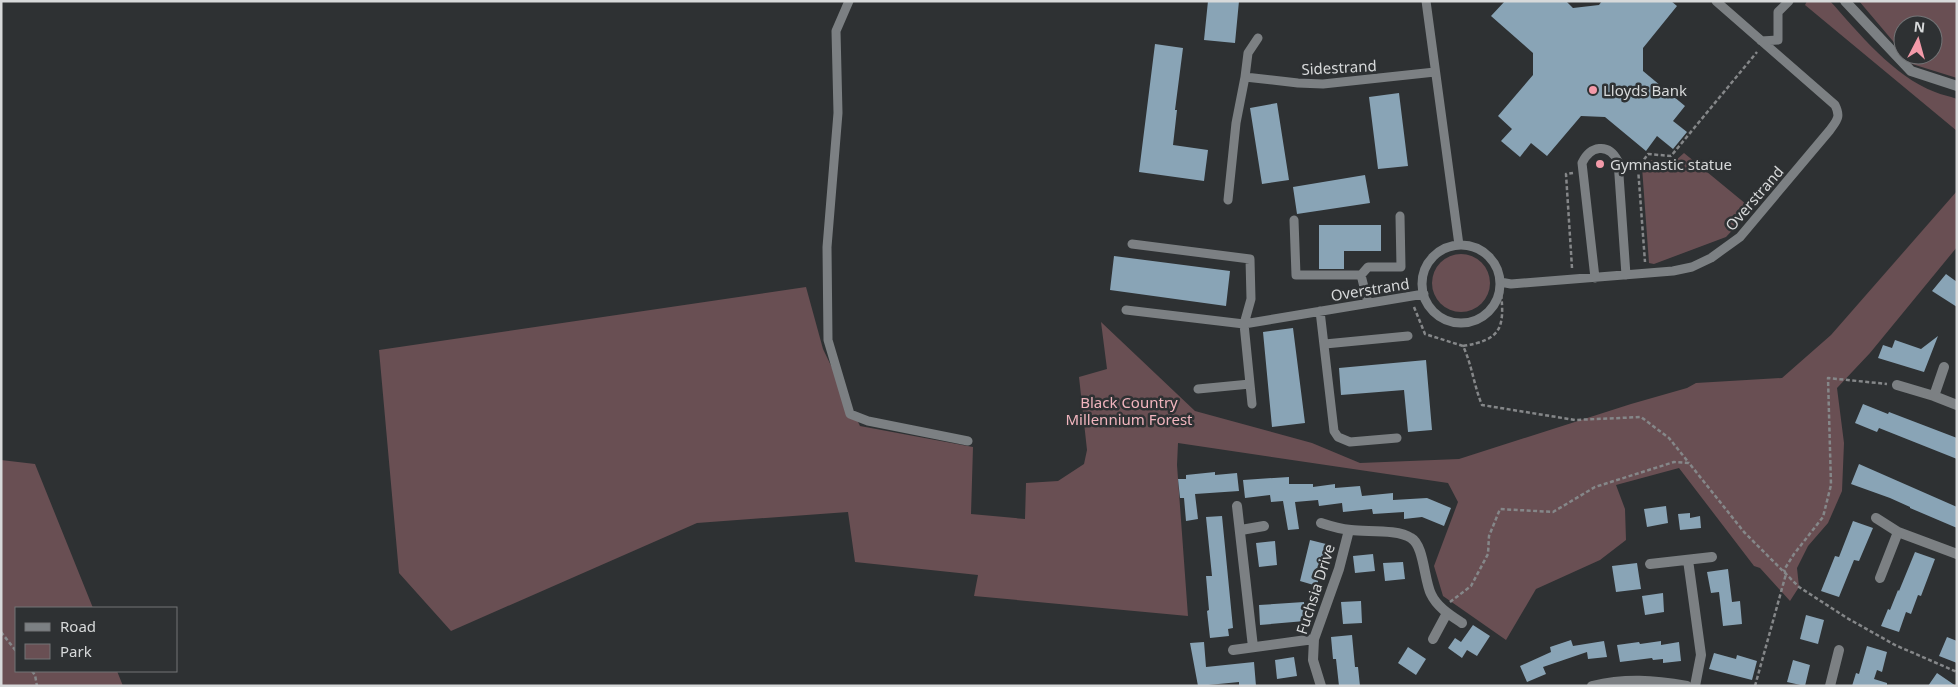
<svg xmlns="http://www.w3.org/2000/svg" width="1958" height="687" font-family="'Noto Sans',sans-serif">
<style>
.green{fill:#694f53}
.building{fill:#89a4b6}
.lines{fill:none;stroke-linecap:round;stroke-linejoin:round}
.path{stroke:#858789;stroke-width:2.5;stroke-dasharray:4 2.5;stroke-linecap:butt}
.lane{stroke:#7c8083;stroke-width:9}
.street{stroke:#7c8083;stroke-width:10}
.poi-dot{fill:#f39aa9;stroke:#2e3133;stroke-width:2}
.labels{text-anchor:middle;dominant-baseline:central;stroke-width:5;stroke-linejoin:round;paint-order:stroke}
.street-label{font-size:15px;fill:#d7d9da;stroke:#2e3133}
.poi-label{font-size:15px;fill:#d7d9da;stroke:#2e3133;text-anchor:start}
.park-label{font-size:15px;fill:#f1b5be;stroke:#2e3133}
</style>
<rect width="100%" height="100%" fill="#2e3133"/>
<path class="green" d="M 1807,1 L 1830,1 C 1859,33 1893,76 1935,92 C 1942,95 1949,96 1957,99 L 1957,131 L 1805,5 Z
M 1859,1 L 1957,1 L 1957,78 L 1912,64 L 1905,55 L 1933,55 L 1933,25 L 1903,25 L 1903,53 Z
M 1684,153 L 1752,209 L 1726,237 L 1654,264 L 1649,263 L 1642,167 L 1649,160 L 1674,162 Z
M 1957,191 L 1957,247 L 1870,353 L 1837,388 L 1844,443 L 1842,491 L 1828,523 L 1808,546 L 1797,568 L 1799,587 L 1790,601 L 1760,568 L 1754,566 L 1679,468 L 1616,485 L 1625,509 L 1626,540 L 1600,560 L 1536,589 L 1506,640 L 1443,596 L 1434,566 L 1458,502 L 1448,483 L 1178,443 L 1177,465 L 1188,616 L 974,596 L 978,575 L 855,562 L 848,512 L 697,523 L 451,631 L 399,573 L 379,350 L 806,287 L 823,349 L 860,426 L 973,447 L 971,514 L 1025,519 L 1026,483 L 1058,481 L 1084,464 L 1087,450 L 1079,377 L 1107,369 L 1101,322 L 1195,411 L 1312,443 L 1360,463 L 1459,459 L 1631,404 L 1687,388 L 1696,383 L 1782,378 L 1831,335 Z
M1432 283a29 29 0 1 1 58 0a29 29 0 1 1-58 0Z
M 1,460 L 35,464 L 93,608 L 16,608 L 16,671 L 117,671 L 123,686 L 1,686 Z"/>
<path class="building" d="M 1208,1 L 1239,1 L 1235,43 L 1204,40 Z
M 1505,1 L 1566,1 L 1573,8 L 1599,5 L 1602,1 L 1671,1 L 1677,6 L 1643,48 L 1643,71 L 1685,106 L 1673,121 L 1687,132 L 1673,149 L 1657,136 L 1646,151 L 1605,117 L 1581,116 L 1547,156 L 1531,143 L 1520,157 L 1501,141 L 1512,129 L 1498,116 L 1533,75 L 1533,53 L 1491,16 Z
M 1155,44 L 1183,48 L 1175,110 L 1177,110 L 1173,145 L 1208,150 L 1204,181 L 1139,172 Z
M 1399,93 L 1408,166 L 1378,169 L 1369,97 Z
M 1277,103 L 1289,180 L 1262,184 L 1250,108 Z
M 1365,175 L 1370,203 L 1297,214 L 1293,187 Z
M 1319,225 L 1381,225 L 1381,251 L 1344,251 L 1344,269 L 1319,269 Z
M 1114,256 L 1230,271 L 1226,306 L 1110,290 Z
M 1946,274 L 1957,282 L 1957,307 L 1932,291 Z
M 1293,328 L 1305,423 L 1272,427 L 1263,332 Z
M 1938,336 L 1924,372 L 1878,358 L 1883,345 L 1892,348 L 1895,340 L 1921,349 Z
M 1426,360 L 1432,430 L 1408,432 L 1404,390 L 1341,395 L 1339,368 Z
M 1863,404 L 1888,414 L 1889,412 L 1957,438 L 1957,459 L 1879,428 L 1877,432 L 1855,423 Z
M 1859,464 L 1957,507 L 1957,528 L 1910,508 L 1910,507 L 1890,498 L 1851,484 Z
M 1215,472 L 1215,475 L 1237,473 L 1239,491 L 1195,494 L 1198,519 L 1186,521 L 1184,498 L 1180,498 L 1178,479 L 1186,479 L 1186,475 Z
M 1289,477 L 1289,484 L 1313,484 L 1313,487 L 1335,484 L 1335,488 L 1360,486 L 1362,496 L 1393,493 L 1393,500 L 1427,498 L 1451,508 L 1444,526 L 1422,517 L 1404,519 L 1404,512 L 1373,514 L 1372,509 L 1343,512 L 1342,503 L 1319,506 L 1318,500 L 1295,502 L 1299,529 L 1288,530 L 1283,501 L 1271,502 L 1270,495 L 1245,498 L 1243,480 Z
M 1666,506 L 1668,523 L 1647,527 L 1644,509 Z
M 1690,513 L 1690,518 L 1700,516 L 1701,528 L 1680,530 L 1678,514 Z
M 1222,516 L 1233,628 L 1228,629 L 1229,636 L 1210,638 L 1207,611 L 1209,610 L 1206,576 L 1212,576 L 1206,517 Z
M 1853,521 L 1873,528 L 1859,561 L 1854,560 L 1839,597 L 1821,591 L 1835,556 L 1839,557 Z
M 1310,540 L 1326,544 L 1317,586 L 1300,581 Z
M 1275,541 L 1277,565 L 1259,567 L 1256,543 Z
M 1915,552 L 1935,559 L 1921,596 L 1918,595 L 1911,614 L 1906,612 L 1899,632 L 1881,626 L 1888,609 L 1890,610 L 1898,590 L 1899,591 Z
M 1373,554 L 1375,571 L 1355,573 L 1353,556 Z
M 1403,562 L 1405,579 L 1385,581 L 1383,563 Z
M 1637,563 L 1641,589 L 1616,592 L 1612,566 Z
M 1728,569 L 1732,602 L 1740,601 L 1742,624 L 1723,626 L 1719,592 L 1711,593 L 1707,572 Z
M 1663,593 L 1664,612 L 1645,615 L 1642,596 Z
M 1361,601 L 1362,623 L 1343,624 L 1341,602 Z
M 1304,602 L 1305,621 L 1260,625 L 1259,605 Z
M 1806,615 L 1824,620 L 1818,644 L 1800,639 Z
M 1473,625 L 1490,636 L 1477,656 L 1467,650 L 1462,658 L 1448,648 L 1455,638 L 1461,642 Z
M 1352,635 L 1355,667 L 1358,667 L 1360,686 L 1339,686 L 1336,659 L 1333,659 L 1331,637 Z
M 1947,637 L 1957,641 L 1957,663 L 1939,656 Z
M 1571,640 L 1573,646 L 1604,641 L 1607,657 L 1588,659 L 1587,652 L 1543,667 L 1546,674 L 1527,682 L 1520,666 L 1551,652 L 1550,647 Z
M 1661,641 L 1661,645 L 1679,642 L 1681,661 L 1663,663 L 1663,659 L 1653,660 L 1652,658 L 1620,662 L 1617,645 L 1639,642 L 1640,644 Z
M 1204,642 L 1206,667 L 1254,662 L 1256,686 L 1239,686 L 1239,682 L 1198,686 L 1190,643 Z
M 1867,646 L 1887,652 L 1882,672 L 1877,670 L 1874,679 L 1887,683 L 1887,686 L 1852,686 L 1856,673 L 1859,674 Z
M 1408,647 L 1426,659 L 1416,675 L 1398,663 Z
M 1714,653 L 1736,659 L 1737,655 L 1757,661 L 1752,680 L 1709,669 Z
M 1294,657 L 1297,676 L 1277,679 L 1275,660 Z
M 1793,660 L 1810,665 L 1805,686 L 1787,682 Z
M 1937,673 L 1956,686 L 1928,686 Z"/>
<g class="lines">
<path class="path" d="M 1638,168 L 1645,262
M 1629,169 L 1638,168 L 1648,154 L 1671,156 L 1757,52
M 1572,268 L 1566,174 L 1573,173
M 1414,307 L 1425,334 L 1463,346 C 1472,365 1474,386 1482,405 L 1575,420 L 1641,417 L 1669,438 L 1689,463
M 1463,346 C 1500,340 1505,329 1501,293
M 1450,602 L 1471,586 L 1488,554 L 1489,536 L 1500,509 L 1553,512 L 1595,487 L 1674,462 L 1689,463 L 1744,532 L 1799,587 L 1847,618 L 1895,645 L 1957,672
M 1,632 L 16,651
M 32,671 L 35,675 L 37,686
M 1755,686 L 1786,574 L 1784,570 L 1794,554 L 1823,517 L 1831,485 L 1828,378 L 1887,384"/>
<path class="lane" d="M 849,1 L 836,31 L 838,113 L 827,247 L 828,340 L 850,414 L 868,421 L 968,441
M 1426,1 L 1459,245
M 1761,41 L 1778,40 L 1778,12 L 1789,1
M 1245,77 L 1298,83 L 1323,84 L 1435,72
M 1228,200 L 1236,123 L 1245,77 L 1248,53 L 1258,38
M 1294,220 L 1296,275 L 1361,275 L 1368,303
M1422 284a39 39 0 1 1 78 0a39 39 0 1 1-78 0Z
M 1361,275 L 1368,267 L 1401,267 L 1400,216
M 1595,278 L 1582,163 C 1590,146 1608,142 1618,161 L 1626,275
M 1500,282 L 1511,284 L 1673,271 L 1692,267 L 1711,258 L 1740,237 L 1830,130 C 1837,120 1841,117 1835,105 L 1716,1
M 1126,310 L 1244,324 L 1251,299 L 1250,259 L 1132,244
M 1320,311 L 1334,431 L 1338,437 L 1350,442 L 1397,438
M 1325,344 L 1408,336
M 1198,389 L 1250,384
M 1252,404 L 1244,324 L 1424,294"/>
<path class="street" d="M 1845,1 L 1911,71 L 1957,86
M 1897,385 L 1934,396 L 1957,405
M 1934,396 L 1944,367
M 1237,506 L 1253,647
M 1876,518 L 1898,532 L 1957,554
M 1321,523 C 1330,526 1341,529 1351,530 C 1367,532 1398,529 1411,538 C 1424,545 1424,580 1431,594 C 1437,607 1450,615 1462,623
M 1241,530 L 1264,526
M 1688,560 L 1701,655 L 1695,686
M 1650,564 L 1712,557
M 1880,578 L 1898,532
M 1433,639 L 1447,613
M 1233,650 L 1314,639
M 1321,686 L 1313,660 L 1314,639 L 1339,569 L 1349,530
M 1592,686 C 1626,678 1653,680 1687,686
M 1830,686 L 1839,650"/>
</g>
<g class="poi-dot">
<circle cx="1593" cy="90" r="5"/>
<circle cx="1600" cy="164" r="5"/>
</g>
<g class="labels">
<g class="street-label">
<text transform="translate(1339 67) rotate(-3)">Sidestrand</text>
<text transform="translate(1754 198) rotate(-49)">Overstrand</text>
<text transform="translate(1370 289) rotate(-9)">Overstrand</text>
<text transform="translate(1315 589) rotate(-72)">Fuchsia Drive</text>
</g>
<g class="poi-label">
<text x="1603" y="90">Lloyds Bank</text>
<text x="1610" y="164">Gymnastic statue</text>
</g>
<g class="park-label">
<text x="1129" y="402">Black Country<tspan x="1129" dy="17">Millennium Forest</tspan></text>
</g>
</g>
<rect width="1958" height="687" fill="none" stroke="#d7d9da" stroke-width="5"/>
<rect x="15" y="607" width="162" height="65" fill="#2e3133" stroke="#727476"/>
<rect x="25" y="623" width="25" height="8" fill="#7c8083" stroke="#727476"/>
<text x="60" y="632" font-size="15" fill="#d7d9da">Road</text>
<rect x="25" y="644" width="25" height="15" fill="#694f53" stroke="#727476"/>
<text x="60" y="657" font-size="15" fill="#d7d9da">Park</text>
<g transform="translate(1918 40) rotate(6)"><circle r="24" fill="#2e3133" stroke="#727476"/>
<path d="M0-4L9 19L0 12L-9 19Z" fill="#f39aa9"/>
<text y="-8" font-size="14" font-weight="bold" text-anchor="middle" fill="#d7d9da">N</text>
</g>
</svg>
